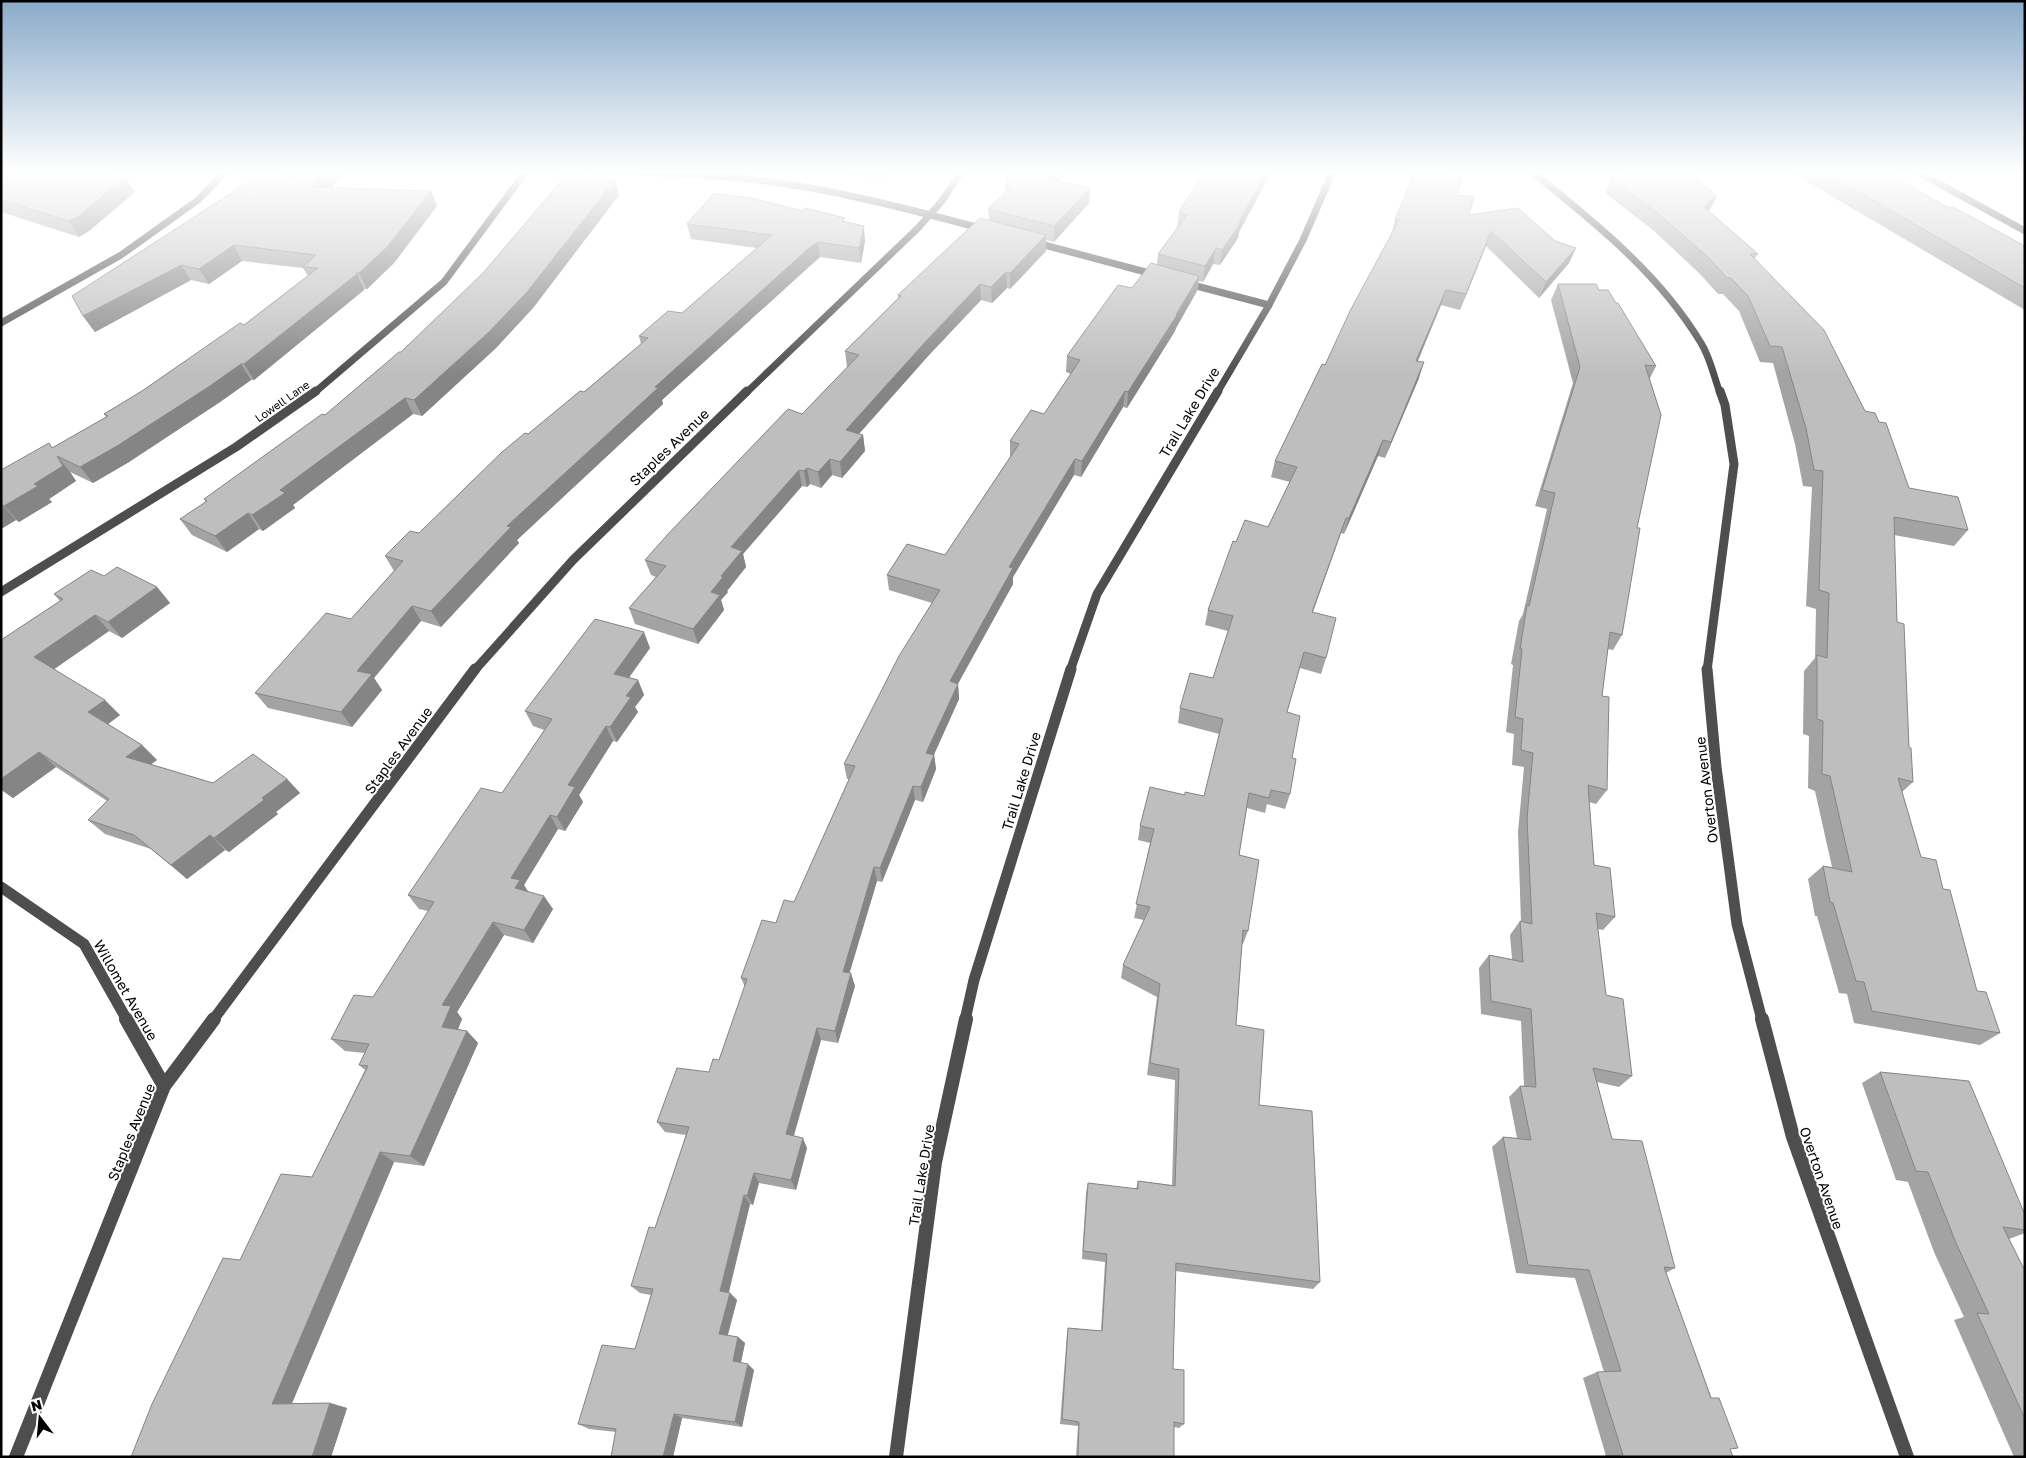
<svg xmlns="http://www.w3.org/2000/svg" width="2026" height="1458" font-family="'Golos Text',sans-serif">
<style>
.lines{fill:none;stroke-linecap:round;stroke-linejoin:round}
.minor-far3{stroke:#4e4e4e;stroke-width:7}
.minor-far2{stroke:#4e4e4e;stroke-width:9}
.minor-far1{stroke:#4e4e4e;stroke-width:11}
.minor{stroke:#4e4e4e;stroke-width:14}
.tertiary-far3{stroke:#4e4e4e;stroke-width:7}
.tertiary-far2{stroke:#4e4e4e;stroke-width:9}
.tertiary-far1{stroke:#4e4e4e;stroke-width:11}
.tertiary{stroke:#4e4e4e;stroke-width:14}
.wall{fill:#a3a3a3}
.shaded-wall{fill:#858585}
.building{fill:#bebebe;stroke:#858585}
.labels{text-anchor:middle;dominant-baseline:central;stroke-width:4;stroke-linejoin:round;paint-order:stroke}
.far-street-label{font-size:11px;fill:#000;stroke:#fff}
.street-label{font-size:14px;fill:#000;stroke:#fff}
</style>
<rect width="100%" height="100%" fill="#fff"/>
<g class="lines">
<path class="minor-far3" d="M 597,171 C 648,173 699,173 749,179 C 828,188 906,208 983,229
M 1531,171 C 1593,221 1659,273 1701,343 C 1710,357 1714,377 1720,393
M 1916,171 L 2025,231
M 1033,242 L 1157,275
M 1185,283 L 1269,305
M 1,323 L 121,255 L 198,200 L 226,171
M 314,393 L 444,282 L 526,171
M 746,393 L 918,228 L 942,201 L 962,171"/>
<path class="minor-far2" d="M 1,592 L 236,447 L 316,391
M 474,671 L 573,560 L 747,391
M 1707,671 L 1734,464 L 1725,405 L 1720,391"/>
<path class="minor-far1" d="M 1707,669 L 1716,767 L 1737,924 L 1762,1020
M 1,887 L 84,944 L 127,1020
M 213,1020 L 475,669"/>
<path class="minor" d="M 126,1019 L 164,1086
M 1762,1019 L 1793,1137 L 1907,1457
M 16,1457 L 164,1086 L 214,1019"/>
<path class="tertiary-far3" d="M 1217,393 L 1269,305 L 1303,240 L 1333,171"/>
<path class="tertiary-far2" d="M 1070,671 L 1097,594 L 1218,391"/>
<path class="tertiary-far1" d="M 965,1020 L 974,980 L 1071,669"/>
<path class="tertiary" d="M 896,1457 L 935,1162 L 966,1019"/>
</g>
<path class="wall" d="M 1,171 L 48,173 L 135,192 L 89,231 L 79,237 L 1,212 Z
M 279,171 L 345,171 L 332,188 L 431,191 L 437,206 L 394,263 L 367,289 L 364,289 L 364,290 L 254,380 L 251,380 L 220,402 L 129,462 L 93,483 L 70,472 L 76,481 L 49,499 L 52,502 L 19,522 L 16,520 L 1,529 L 1,470 L 53,448 L 106,417 L 104,414 L 142,391 L 244,325 L 308,276 L 303,268 L 242,261 L 209,284 L 191,280 L 95,332 L 83,316 L 283,178 Z
M 840,171 L 887,171 L 883,178 L 841,174 Z
M 1010,171 L 1067,171 L 1058,181 L 1090,188 L 1089,203 L 1054,242 L 1046,240 L 1046,251 L 1010,289 L 1007,288 L 992,303 L 981,300 L 929,355 L 859,434 L 863,435 L 865,451 L 842,478 L 832,475 L 821,488 L 810,484 L 807,487 L 802,486 L 743,554 L 746,567 L 727,591 L 728,592 L 721,600 L 724,610 L 698,644 L 635,624 L 629,608 L 656,577 L 651,575 L 645,560 L 802,414 L 848,367 L 847,367 L 845,351 L 898,298 L 898,295 L 989,220 L 988,209 L 1005,193 L 1005,186 Z
M 1205,171 L 1272,171 L 1239,232 L 1238,238 L 1220,265 L 1213,264 L 1203,282 L 1199,281 L 1197,291 L 1176,328 L 1175,331 L 1127,408 L 1123,407 L 1081,477 L 1074,475 L 1013,577 L 1013,584 L 958,684 L 959,699 L 934,754 L 936,769 L 923,802 L 915,800 L 882,882 L 877,881 L 849,973 L 855,986 L 838,1043 L 821,1040 L 794,1136 L 807,1148 L 796,1190 L 759,1183 L 753,1205 L 750,1204 L 729,1292 L 737,1300 L 728,1335 L 738,1337 L 745,1343 L 741,1362 L 754,1370 L 742,1427 L 682,1418 L 673,1457 L 611,1457 L 616,1432 L 589,1429 L 578,1424 L 635,1349 L 651,1295 L 640,1293 L 631,1286 L 655,1228 L 686,1135 L 665,1132 L 657,1122 L 709,1072 L 719,1060 L 745,987 L 741,978 L 776,923 L 794,902 L 849,779 L 847,779 L 844,764 L 932,603 L 889,590 L 887,575 L 945,555 L 1010,457 L 1010,441 L 1044,414 L 1071,374 L 1066,372 L 1067,356 L 1132,288 L 1157,264 L 1158,254 L 1177,228 L 1179,212 Z
M 1623,171 L 1690,171 L 1709,212 L 1758,254 L 1754,259 L 1865,411 L 1879,422 L 1909,488 L 1968,530 L 1954,546 L 1894,535 L 1897,622 L 1909,747 L 1913,782 L 1902,792 L 1921,857 L 1943,889 L 1977,991 L 2000,1033 L 1980,1045 L 1854,1023 L 1847,994 L 1839,993 L 1817,916 L 1815,916 L 1808,879 L 1823,866 L 1832,867 L 1815,791 L 1808,788 L 1809,736 L 1803,734 L 1804,671 L 1815,658 L 1816,609 L 1806,606 L 1812,487 L 1803,486 L 1795,444 L 1773,363 L 1760,362 L 1739,311 L 1723,294 L 1718,294 L 1700,274 L 1653,230 L 1605,193 L 1611,178 L 1629,175 Z
M 1789,171 L 1883,171 L 1949,208 L 2025,246 L 2025,310 Z
M 619,195 L 533,308 L 496,348 L 422,416 L 413,414 L 293,505 L 295,508 L 263,531 L 259,529 L 227,552 L 192,535 L 180,519 L 206,502 L 204,499 L 325,415 L 401,352 Z
M 1457,195 L 1469,215 L 1576,248 L 1569,263 L 1539,298 L 1486,246 L 1460,310 L 1441,305 L 1418,361 L 1419,378 L 1385,458 L 1378,456 L 1344,534 L 1341,533 L 1313,612 L 1326,658 L 1321,674 L 1300,668 L 1287,712 L 1292,758 L 1290,794 L 1285,809 L 1267,804 L 1265,813 L 1247,808 L 1239,855 L 1248,931 L 1243,944 L 1242,944 L 1236,1025 L 1259,1105 L 1320,1282 L 1313,1289 L 1175,1271 L 1173,1369 L 1184,1424 L 1179,1428 L 1174,1427 L 1174,1457 L 1076,1457 L 1078,1426 L 1060,1424 L 1067,1334 L 1068,1328 L 1101,1331 L 1105,1262 L 1082,1259 L 1086,1193 L 1088,1183 L 1136,1189 L 1138,1181 L 1172,1185 L 1175,1080 L 1147,1075 L 1157,997 L 1121,978 L 1123,965 L 1144,920 L 1134,918 L 1150,843 L 1138,840 L 1140,826 L 1185,795 L 1204,796 L 1219,734 L 1178,723 L 1180,708 L 1213,678 L 1228,631 L 1205,625 L 1208,610 L 1236,542 L 1268,527 L 1290,482 L 1271,477 L 1275,461 L 1325,365 L 1392,233 L 1395,219 Z
M 845,221 L 865,241 L 861,263 L 820,257 L 811,265 L 662,400 L 663,404 L 517,540 L 519,543 L 441,627 L 421,621 L 374,678 L 382,690 L 352,727 L 268,708 L 255,693 L 351,619 L 394,571 L 385,556 L 419,533 L 528,434 L 584,392 L 641,344 L 639,336 L 682,313 L 757,248 L 691,239 L 687,224 Z
M 1558,284 L 1599,290 L 1616,303 L 1656,366 L 1650,378 L 1637,528 L 1622,635 L 1613,650 L 1608,649 L 1602,696 L 1607,790 L 1596,804 L 1589,802 L 1594,865 L 1615,917 L 1603,930 L 1598,929 L 1606,995 L 1632,1076 L 1619,1087 L 1597,1082 L 1612,1139 L 1675,1268 L 1666,1273 L 1733,1457 L 1601,1457 L 1606,1456 L 1583,1378 L 1597,1372 L 1604,1372 L 1575,1278 L 1516,1273 L 1492,1147 L 1503,1137 L 1517,1138 L 1509,1097 L 1520,1086 L 1524,1086 L 1521,1021 L 1481,1014 L 1479,968 L 1489,955 L 1512,959 L 1510,935 L 1520,921 L 1521,922 L 1518,832 L 1524,767 L 1512,765 L 1514,734 L 1506,732 L 1513,665 L 1511,664 L 1519,621 L 1523,614 L 1547,509 L 1535,506 L 1573,383 L 1551,300 Z
M 104,576 L 157,587 L 170,603 L 122,638 L 109,631 L 54,669 L 120,715 L 108,724 L 142,745 L 157,760 L 151,764 L 213,783 L 287,779 L 300,793 L 276,812 L 278,814 L 229,852 L 225,850 L 187,879 L 151,849 L 105,834 L 88,820 L 107,801 L 56,767 L 13,798 L 1,790 L 1,640 L 60,601 L 54,594 Z
M 650,648 L 629,677 L 638,680 L 644,695 L 635,707 L 638,712 L 617,742 L 613,741 L 579,795 L 583,802 L 565,831 L 558,829 L 524,885 L 528,891 L 553,909 L 533,943 L 504,935 L 457,1012 L 462,1019 L 458,1029 L 467,1031 L 478,1043 L 424,1166 L 394,1162 L 292,1403 L 330,1403 L 347,1408 L 331,1457 L 131,1457 L 240,1260 L 312,1177 L 365,1070 L 359,1065 L 365,1053 L 345,1051 L 331,1039 L 373,997 L 428,911 L 419,909 L 408,895 L 502,793 L 544,730 L 533,726 L 525,711 Z
M 1880,1072 L 2025,1215 L 2025,1233 L 2009,1239 L 2025,1271 L 2025,1457 L 2014,1457 L 1954,1320 L 1964,1317 L 1934,1252 L 1908,1182 L 1896,1180 L 1862,1083 Z"/>
<path class="shaded-wall" d="M 326,171 L 345,171 L 320,202 L 313,187 Z
M 882,171 L 887,171 L 883,178 Z
M 1054,171 L 1067,171 L 1046,194 L 1047,179 Z
M 1267,171 L 1272,171 L 1239,232 L 1238,238 L 1220,265 L 1222,250 L 1239,222 Z
M 125,177 L 135,192 L 89,231 L 79,237 L 69,221 Z
M 615,180 L 619,195 L 533,308 L 496,348 L 422,416 L 414,400 Z
M 1090,188 L 1089,203 L 1054,242 L 1054,226 Z
M 431,191 L 437,206 L 394,263 L 367,289 L 359,273 Z
M 1716,198 L 1708,213 L 1704,207 L 1712,199 Z
M 864,226 L 865,241 L 861,263 L 859,248 Z
M 1491,231 L 1486,246 L 1460,310 L 1466,294 Z
M 1046,235 L 1046,251 L 1010,289 L 1010,273 Z
M 818,242 L 820,257 L 811,265 L 662,400 L 663,404 L 517,540 L 519,543 L 441,627 L 431,611 L 507,526 L 655,387 L 808,249 Z
M 234,245 L 242,261 L 209,284 L 199,269 Z
M 1216,248 L 1213,264 L 1203,282 L 1205,266 Z
M 1576,248 L 1569,263 L 1539,298 L 1546,282 Z
M 181,265 L 191,280 L 95,332 L 83,316 Z
M 1006,272 L 1007,288 L 992,303 L 991,287 Z
M 357,274 L 364,290 L 254,380 L 244,364 Z
M 1199,276 L 1197,291 L 1176,328 L 1175,331 L 1127,408 L 1128,392 Z
M 980,284 L 981,300 L 929,355 L 848,446 L 846,430 L 928,339 Z
M 1446,290 L 1441,305 L 1411,376 L 1416,361 Z
M 1424,362 L 1419,378 L 1385,458 L 1391,442 Z
M 241,364 L 251,380 L 220,402 L 129,462 L 93,483 L 80,467 Z
M 1125,391 L 1123,407 L 1081,477 L 1082,461 Z
M 405,398 L 413,414 L 293,505 L 295,508 L 263,531 L 252,515 L 280,490 Z
M 863,435 L 865,451 L 842,478 L 840,462 Z
M 1383,440 L 1378,456 L 1344,534 L 1349,518 Z
M 57,456 L 70,472 L 76,481 L 49,499 L 52,502 L 19,522 L 4,506 L 34,484 Z
M 830,459 L 832,475 L 821,488 L 818,472 Z
M 1075,459 L 1074,475 L 1013,577 L 1013,584 L 951,696 L 950,681 L 1009,567 Z
M 807,468 L 810,484 L 807,487 L 804,471 Z
M 799,470 L 802,486 L 743,554 L 746,567 L 727,591 L 728,592 L 721,600 L 724,610 L 698,644 L 693,629 L 711,592 L 721,576 L 731,547 Z
M 1,504 L 16,520 L 1,529 Z
M 248,513 L 259,529 L 227,552 L 215,536 Z
M 1346,518 L 1341,533 L 1307,627 L 1312,612 Z
M 157,587 L 170,603 L 122,638 L 108,622 Z
M 412,606 L 421,621 L 374,678 L 382,690 L 352,727 L 341,712 L 357,671 Z
M 95,615 L 109,631 L 50,672 L 34,657 Z
M 644,632 L 650,648 L 621,689 L 614,674 Z
M 638,680 L 644,695 L 635,707 L 638,712 L 617,742 L 610,727 L 626,696 Z
M 958,684 L 959,699 L 928,768 L 926,753 Z
M 105,700 L 120,715 L 104,727 L 88,712 Z
M 606,726 L 613,741 L 579,795 L 583,802 L 565,831 L 557,817 L 568,785 Z
M 142,745 L 157,760 L 142,771 L 126,757 Z
M 39,752 L 56,767 L 13,798 L 1,789 L 1,779 Z
M 934,755 L 936,769 L 923,802 L 921,787 Z
M 287,779 L 300,793 L 276,812 L 278,814 L 229,852 L 214,838 L 262,798 Z
M 913,786 L 915,800 L 882,882 L 880,868 Z
M 550,815 L 558,829 L 524,885 L 529,894 L 515,888 L 511,878 Z
M 210,835 L 225,850 L 187,879 L 171,865 Z
M 874,867 L 877,881 L 846,985 L 843,972 Z
M 544,896 L 553,909 L 533,943 L 524,930 Z
M 493,922 L 504,935 L 457,1012 L 462,1019 L 454,1039 L 442,1027 L 442,1005 Z
M 851,973 L 855,986 L 838,1043 L 835,1031 Z
M 817,1028 L 821,1040 L 791,1144 L 786,1134 Z
M 467,1031 L 478,1043 L 424,1166 L 410,1156 Z
M 803,1138 L 807,1148 L 796,1190 L 791,1180 Z
M 380,1152 L 394,1162 L 290,1408 L 272,1404 Z
M 754,1173 L 759,1183 L 753,1205 L 747,1196 Z
M 744,1195 L 750,1204 L 727,1299 L 720,1291 Z
M 730,1293 L 737,1300 L 726,1341 L 719,1334 Z
M 738,1337 L 745,1343 L 740,1367 L 733,1361 Z
M 748,1364 L 754,1370 L 742,1427 L 735,1422 Z
M 330,1403 L 347,1408 L 331,1457 L 312,1457 Z
M 674,1414 L 682,1418 L 673,1457 L 663,1457 Z"/>
<path class="building" d="M 1,171 L 40,171 L 48,173 L 125,177 L 79,216 L 69,221 L 1,200 Z
M 296,171 L 326,171 L 313,187 L 431,191 L 387,247 L 359,273 L 356,273 L 357,274 L 244,364 L 241,364 L 210,386 L 117,446 L 80,467 L 57,456 L 63,466 L 34,484 L 38,486 L 4,506 L 1,504 L 1,470 L 49,443 L 52,448 L 108,416 L 104,414 L 142,391 L 240,323 L 244,325 L 318,268 L 303,267 L 316,255 L 234,245 L 199,269 L 181,265 L 83,316 L 72,296 L 256,177 L 295,179 Z
M 1010,171 L 1054,171 L 1047,179 L 1090,188 L 1054,226 L 988,209 L 1011,187 L 1005,186 Z
M 1205,171 L 1267,171 L 1239,222 L 1241,222 L 1222,250 L 1216,248 L 1205,266 L 1158,254 L 1187,215 L 1179,212 Z
M 1416,171 L 1462,179 L 1457,195 L 1474,197 L 1469,215 L 1518,208 L 1555,241 L 1576,248 L 1546,282 L 1491,231 L 1466,294 L 1446,290 L 1416,361 L 1424,362 L 1391,442 L 1383,440 L 1349,518 L 1346,518 L 1312,612 L 1336,618 L 1326,658 L 1304,652 L 1287,712 L 1300,716 L 1292,758 L 1296,759 L 1290,794 L 1271,790 L 1269,798 L 1249,793 L 1239,855 L 1259,860 L 1248,931 L 1243,930 L 1236,1025 L 1264,1030 L 1259,1105 L 1312,1111 L 1320,1282 L 1176,1263 L 1173,1369 L 1184,1370 L 1184,1424 L 1174,1422 L 1174,1457 L 1078,1457 L 1079,1422 L 1062,1419 L 1068,1328 L 1102,1331 L 1107,1254 L 1083,1251 L 1088,1183 L 1138,1189 L 1138,1181 L 1175,1186 L 1179,1069 L 1150,1063 L 1160,984 L 1123,965 L 1150,907 L 1136,904 L 1154,829 L 1140,826 L 1150,787 L 1185,795 L 1185,792 L 1204,796 L 1223,719 L 1180,708 L 1190,673 L 1213,678 L 1233,616 L 1208,610 L 1233,541 L 1236,542 L 1245,520 L 1268,527 L 1297,467 L 1275,461 L 1322,364 L 1325,365 L 1350,311 L 1399,220 L 1395,219 Z
M 1651,171 L 1690,171 L 1715,195 L 1716,198 L 1712,199 L 1704,207 L 1758,254 L 1750,254 L 1824,330 L 1865,411 L 1875,413 L 1879,422 L 1886,423 L 1909,488 L 1958,497 L 1968,530 L 1894,517 L 1897,622 L 1904,624 L 1909,747 L 1911,748 L 1913,782 L 1898,778 L 1921,857 L 1936,860 L 1943,889 L 1950,890 L 1977,991 L 1986,992 L 2000,1033 L 1872,1011 L 1864,982 L 1856,981 L 1833,903 L 1830,902 L 1823,866 L 1852,872 L 1830,776 L 1822,774 L 1823,721 L 1817,719 L 1817,655 L 1827,658 L 1829,593 L 1819,590 L 1823,471 L 1814,470 L 1806,428 L 1782,347 L 1770,346 L 1748,296 L 1731,278 L 1727,278 L 1709,258 L 1660,215 L 1611,178 L 1652,171 Z
M 1823,171 L 1883,171 L 1949,208 L 1953,207 L 2025,246 L 2025,288 Z
M 567,174 L 615,180 L 527,292 L 489,332 L 414,400 L 405,398 L 280,490 L 285,493 L 252,515 L 248,513 L 215,536 L 180,519 L 207,501 L 204,499 L 322,414 L 325,415 L 399,352 L 401,352 L 484,272 Z
M 714,193 L 751,198 L 803,211 L 805,208 L 845,218 L 842,221 L 864,226 L 859,248 L 818,242 L 808,249 L 655,387 L 658,388 L 507,526 L 511,527 L 431,611 L 412,606 L 357,671 L 372,674 L 341,712 L 255,693 L 326,613 L 351,619 L 403,561 L 385,556 L 410,531 L 419,533 L 502,452 L 525,433 L 528,434 L 580,391 L 584,392 L 648,338 L 639,336 L 668,311 L 682,313 L 772,235 L 687,224 Z
M 980,218 L 1046,235 L 1010,273 L 1006,272 L 991,287 L 980,284 L 928,339 L 846,430 L 863,435 L 840,462 L 830,459 L 818,472 L 807,468 L 804,471 L 799,470 L 731,547 L 742,551 L 721,576 L 723,577 L 711,592 L 720,595 L 693,629 L 629,608 L 666,566 L 645,560 L 669,533 L 788,409 L 802,414 L 859,355 L 845,351 L 901,296 L 898,295 Z
M 1151,263 L 1199,276 L 1176,315 L 1177,315 L 1128,392 L 1125,391 L 1082,461 L 1075,459 L 1009,567 L 1013,568 L 950,681 L 958,684 L 926,753 L 934,755 L 921,787 L 913,786 L 880,868 L 874,867 L 843,972 L 851,973 L 835,1031 L 817,1028 L 786,1134 L 803,1138 L 791,1180 L 754,1173 L 747,1196 L 744,1195 L 720,1291 L 730,1293 L 719,1334 L 738,1337 L 733,1361 L 748,1364 L 735,1422 L 674,1414 L 663,1457 L 611,1457 L 616,1429 L 578,1424 L 602,1345 L 635,1349 L 653,1289 L 631,1286 L 649,1227 L 655,1228 L 689,1127 L 657,1122 L 677,1068 L 709,1072 L 713,1059 L 719,1060 L 747,979 L 741,978 L 762,920 L 776,923 L 784,900 L 794,902 L 855,766 L 844,764 L 899,656 L 940,590 L 887,575 L 907,544 L 945,555 L 1019,444 L 1010,441 L 1031,410 L 1044,414 L 1080,360 L 1067,356 L 1118,285 L 1132,288 Z
M 1558,284 L 1596,284 L 1599,290 L 1608,290 L 1616,303 L 1618,303 L 1656,366 L 1645,365 L 1661,415 L 1637,528 L 1640,528 L 1622,635 L 1610,632 L 1602,696 L 1609,697 L 1607,790 L 1588,785 L 1594,865 L 1610,868 L 1615,917 L 1596,913 L 1606,995 L 1623,999 L 1632,1076 L 1593,1068 L 1612,1139 L 1642,1141 L 1675,1268 L 1664,1267 L 1711,1398 L 1719,1398 L 1738,1448 L 1730,1449 L 1733,1457 L 1605,1457 L 1605,1456 L 1623,1455 L 1597,1372 L 1621,1371 L 1589,1270 L 1528,1265 L 1503,1137 L 1531,1140 L 1520,1086 L 1536,1087 L 1531,1009 L 1491,1001 L 1489,955 L 1523,962 L 1520,921 L 1532,924 L 1527,818 L 1533,753 L 1521,750 L 1523,719 L 1515,717 L 1522,649 L 1520,649 L 1527,605 L 1529,606 L 1555,493 L 1542,490 L 1580,367 Z
M 117,567 L 157,587 L 108,622 L 95,615 L 34,657 L 105,700 L 88,712 L 142,745 L 126,757 L 213,783 L 253,754 L 287,779 L 262,798 L 264,800 L 214,838 L 210,835 L 171,865 L 134,835 L 88,820 L 109,799 L 39,752 L 1,779 L 1,640 L 63,599 L 54,594 L 91,570 L 104,576 Z
M 595,619 L 644,632 L 614,674 L 638,680 L 626,696 L 631,697 L 610,727 L 606,726 L 568,785 L 575,787 L 557,817 L 550,815 L 511,878 L 520,880 L 515,888 L 544,896 L 524,930 L 493,922 L 442,1005 L 451,1006 L 442,1027 L 467,1031 L 410,1156 L 380,1152 L 272,1404 L 330,1403 L 312,1457 L 131,1457 L 152,1404 L 223,1258 L 240,1260 L 281,1174 L 312,1177 L 368,1066 L 359,1065 L 369,1044 L 331,1039 L 354,995 L 373,997 L 434,902 L 408,895 L 481,788 L 502,793 L 552,719 L 525,711 Z
M 1880,1072 L 1969,1081 L 2025,1215 L 2025,1230 L 2003,1227 L 2025,1271 L 2025,1419 L 1977,1313 L 1989,1314 L 1956,1243 L 1928,1172 L 1916,1171 Z"/>
<linearGradient id="sky" x2="0" y2="1"><stop stop-color="#89aaca"/><stop offset="0.46" stop-color="#fff"/><stop offset="1" stop-color="#fff" stop-opacity="0"/></linearGradient>
<rect width="2026" height="375" fill="url(#sky)"/>
<g class="labels">
<g class="far-street-label">
<text transform="translate(282 401) rotate(-35)">Lowell Lane</text>
</g>
<g class="street-label">
<text transform="translate(1189 412) rotate(-59)">Trail Lake Drive</text>
<text transform="translate(669 447) rotate(-44)">Staples Avenue</text>
<text transform="translate(398 750) rotate(-54)">Staples Avenue</text>
<text transform="translate(1021 781) rotate(-73)">Trail Lake Drive</text>
<text transform="translate(1706 790) rotate(-97)">Overton Avenue</text>
<text transform="translate(126 990) rotate(60)">Willomet Avenue</text>
<text transform="translate(131 1132) rotate(-68)">Staples Avenue</text>
<text transform="translate(921 1175) rotate(-81)">Trail Lake Drive</text>
<text transform="translate(1822 1178) rotate(71)">Overton Avenue</text>
</g>
</g>
<rect width="2026" height="1458" fill="none" stroke="#000000" stroke-width="5"/>
<g transform="translate(40 1418) rotate(344)" stroke="#ffffff" stroke-width="4" paint-order="stroke">
<path d="M0-4L9 19L0 12L-9 19Z" fill="#000000"/>
<text y="-8" font-size="14" font-weight="bold" text-anchor="middle" fill="#000000">N</text>
</g>
</svg>
